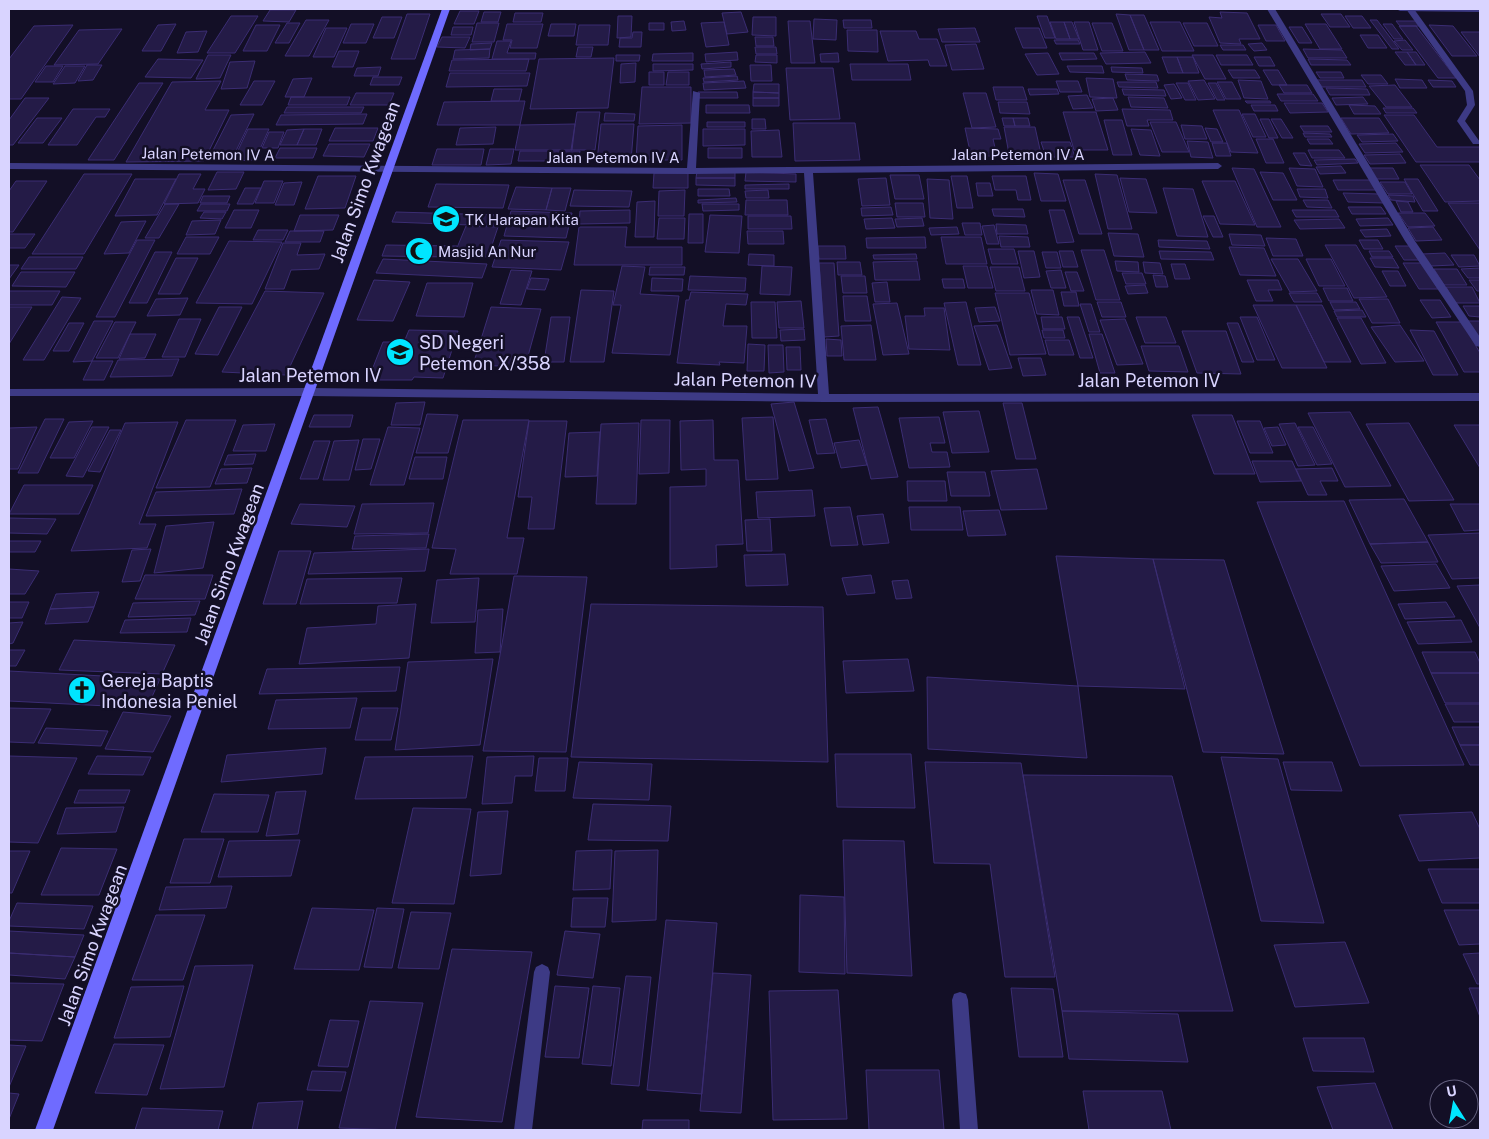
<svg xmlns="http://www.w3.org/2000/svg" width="1489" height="1139" font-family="'Public Sans',sans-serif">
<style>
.building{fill:#241b47;stroke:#3b2d73}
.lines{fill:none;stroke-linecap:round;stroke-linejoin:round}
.lane{fill:#3d3a85;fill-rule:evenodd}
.street{fill:#3d3a85;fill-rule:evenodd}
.secondary{fill:#6f6bff;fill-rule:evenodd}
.labels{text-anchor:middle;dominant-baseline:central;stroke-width:5;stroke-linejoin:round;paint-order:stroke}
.far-street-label{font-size:15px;fill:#d9d4ff;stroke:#130f26}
.far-poi-label{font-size:15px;fill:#d9d4ff;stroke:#130f26;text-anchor:start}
.street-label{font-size:18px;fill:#d9d4ff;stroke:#130f26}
.poi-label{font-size:18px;fill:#d9d4ff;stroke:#130f26;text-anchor:start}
</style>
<rect width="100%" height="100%" fill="#130f26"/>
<path class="building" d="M 270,10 L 296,10 L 289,22 L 263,21 Z
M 460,11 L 479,11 L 474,24 L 454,24 Z
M 484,12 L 501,12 L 498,22 L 481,22 Z
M 741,12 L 748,32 L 727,34 L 722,13 Z
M 1220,12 L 1247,13 L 1260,39 L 1239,39 L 1241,44 L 1220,43 L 1209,17 L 1222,18 Z
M 515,13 L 543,13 L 541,22 L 513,22 Z
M 407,14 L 430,14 L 415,59 L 391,59 Z
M 1116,14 L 1130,15 L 1144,50 L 1129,50 Z
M 1321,14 L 1341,14 L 1350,27 L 1330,27 Z
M 1130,15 L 1144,15 L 1159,50 L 1144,50 Z
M 231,16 L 258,16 L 235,53 L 207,53 Z
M 618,16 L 632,16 L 631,37 L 617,38 Z
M 1037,16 L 1047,16 L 1055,38 L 1045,38 Z
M 1345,16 L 1362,16 L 1371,28 L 1353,28 Z
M 382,17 L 402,17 L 394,38 L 373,38 Z
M 753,17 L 776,17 L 776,36 L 752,35 Z
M 814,19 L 837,20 L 836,40 L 813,39 Z
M 306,20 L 329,20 L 309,56 L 285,56 Z
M 843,20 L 871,20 L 872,28 L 844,28 Z
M 1370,20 L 1377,20 L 1399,49 L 1392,49 Z
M 684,21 L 686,30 L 672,31 L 671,22 Z
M 788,21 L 810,21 L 815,63 L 791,63 Z
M 1396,21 L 1418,21 L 1421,26 L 1400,26 Z
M 724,22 L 729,45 L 706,47 L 701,23 Z
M 1050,22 L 1064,22 L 1070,39 L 1056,39 Z
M 1064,22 L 1072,22 L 1079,39 L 1070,39 Z
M 1074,22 L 1089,22 L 1098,50 L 1083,50 Z
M 1150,22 L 1180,22 L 1194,51 L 1162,51 Z
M 287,23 L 300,23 L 289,43 L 275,43 Z
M 477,23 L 499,23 L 494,42 L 472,42 Z
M 649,23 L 664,23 L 664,30 L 649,30 Z
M 1092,23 L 1112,23 L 1123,51 L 1102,51 Z
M 1183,23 L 1207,23 L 1218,46 L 1194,46 Z
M 176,24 L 161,51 L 142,51 L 158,25 Z
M 351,24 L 374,24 L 366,43 L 343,43 Z
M 507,24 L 543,24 L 537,48 L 510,48 L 512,40 L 503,40 Z
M 551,24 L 576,24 L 574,36 L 548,36 Z
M 1305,24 L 1326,24 L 1342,49 L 1320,49 Z
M 1383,24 L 1392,24 L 1403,39 L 1394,39 Z
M 73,25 L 21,99 L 9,99 L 9,59 L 34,26 Z
M 256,25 L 280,25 L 267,51 L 243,51 Z
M 579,25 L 610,25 L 608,45 L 576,45 Z
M 1258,25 L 1276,25 L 1285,41 L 1266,41 Z
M 1429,25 L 1453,26 L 1477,56 L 1452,56 Z
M 1399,26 L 1416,26 L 1456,78 L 1438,78 Z
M 453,27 L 473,27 L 471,35 L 451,35 Z
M 1289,27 L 1302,27 L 1312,43 L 1299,43 Z
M 326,28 L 347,28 L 334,57 L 313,57 Z
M 975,28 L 980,42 L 942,42 L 938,29 Z
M 1015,28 L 1039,28 L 1047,48 L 1023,48 Z
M 122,29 L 98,64 L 54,65 L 79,30 Z
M 847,30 L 877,30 L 878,52 L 848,51 Z
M 207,31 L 198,52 L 177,53 L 186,32 Z
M 880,31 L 916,31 L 919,39 L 937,39 L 947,66 L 930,66 L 928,60 L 888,61 Z
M 633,32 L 642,32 L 641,47 L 619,47 L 620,38 L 632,38 Z
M 1461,32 L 1480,32 L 1480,57 Z
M 1360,35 L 1378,35 L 1387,48 L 1368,48 Z
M 442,37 L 470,37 L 465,48 L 437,47 Z
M 755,37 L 773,37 L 774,46 L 756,46 Z
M 1054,40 L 1078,40 L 1080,44 L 1056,44 Z
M 1405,40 L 1413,50 L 1402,50 L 1394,41 Z
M 497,41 L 511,41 L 507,53 L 536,53 L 535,59 L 492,59 Z
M 492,43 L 490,49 L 470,50 L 471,44 Z
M 1262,43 L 1267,50 L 1254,51 L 1248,44 Z
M 976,44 L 984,69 L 952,70 L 945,45 Z
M 1220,45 L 1243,45 L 1246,50 L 1223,50 Z
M 578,47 L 593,47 L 591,57 L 576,57 Z
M 755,47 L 776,47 L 777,54 L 756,54 Z
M 490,49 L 489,58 L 453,59 L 455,50 Z
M 1303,49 L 1342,50 L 1347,58 L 1308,58 Z
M 339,51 L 359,51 L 353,67 L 332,67 Z
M 737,52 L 738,60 L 706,62 L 705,54 Z
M 1145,52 L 1151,63 L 1106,64 L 1100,53 Z
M 1395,52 L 1407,52 L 1416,65 L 1405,65 Z
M 1407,52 L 1416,52 L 1425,65 L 1416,65 Z
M 693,53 L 693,61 L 652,61 L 653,54 Z
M 838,53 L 839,62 L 821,62 L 820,54 Z
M 1048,53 L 1059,74 L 1037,75 L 1025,54 Z
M 1059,53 L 1094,53 L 1097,59 L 1062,60 Z
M 208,55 L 231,55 L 220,78 L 196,79 Z
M 616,55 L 640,55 L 639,61 L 616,61 Z
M 756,55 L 777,55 L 777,63 L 755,62 Z
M 1192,55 L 1213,55 L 1226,79 L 1205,79 Z
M 1216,55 L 1247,55 L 1253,65 L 1221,65 Z
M 1162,57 L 1177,57 L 1183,73 L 1168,73 Z
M 1177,57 L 1193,57 L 1199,73 L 1183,73 Z
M 1254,57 L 1270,57 L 1275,66 L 1259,66 Z
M 614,58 L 608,108 L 530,109 L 539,59 Z
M 158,59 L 203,60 L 191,78 L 145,77 Z
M 529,59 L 526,71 L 449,71 L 452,60 Z
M 1308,59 L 1347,60 L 1351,65 L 1311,65 Z
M 255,61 L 247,88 L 221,89 L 230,62 Z
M 731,62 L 731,67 L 702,69 L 701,64 Z
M 636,63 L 635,82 L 620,83 L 621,64 Z
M 653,64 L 693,64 L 693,70 L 653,71 Z
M 850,64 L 908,64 L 911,80 L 852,80 Z
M 87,65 L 102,65 L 93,80 L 78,81 Z
M 750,65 L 771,65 L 772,81 L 751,81 Z
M 46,66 L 63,66 L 53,82 L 35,82 Z
M 65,66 L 85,66 L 75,83 L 53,84 Z
M 1067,66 L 1102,66 L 1104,73 L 1070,72 Z
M 381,67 L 378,76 L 354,76 L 357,68 Z
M 1111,67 L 1142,68 L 1143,73 L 1112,72 Z
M 786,68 L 833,68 L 840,119 L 790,120 Z
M 734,69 L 736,75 L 705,77 L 704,70 Z
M 1228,70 L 1255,70 L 1260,78 L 1233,78 Z
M 1263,70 L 1278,70 L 1287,85 L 1272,85 Z
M 649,72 L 664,72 L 664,85 L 649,85 Z
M 668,72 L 689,72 L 689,85 L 666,85 Z
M 1316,72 L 1341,72 L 1344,78 L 1320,78 Z
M 450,73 L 530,73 L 527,86 L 446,87 Z
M 1125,74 L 1157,75 L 1159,81 L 1127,80 Z
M 1361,75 L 1381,75 L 1388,84 L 1368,84 Z
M 737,76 L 738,80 L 704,82 L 703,78 Z
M 373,77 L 402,77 L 399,85 L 370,85 Z
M 312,78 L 304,97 L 285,97 L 293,79 Z
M 1086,78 L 1113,79 L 1117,98 L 1090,97 Z
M 1395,79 L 1422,80 L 1427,88 L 1400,88 Z
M 1204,80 L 1215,99 L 1198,100 L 1188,81 Z
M 1238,80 L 1261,81 L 1268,99 L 1244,98 Z
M 1317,80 L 1362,80 L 1366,87 L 1322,87 Z
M 1428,80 L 1452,81 L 1456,87 L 1433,87 Z
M 221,81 L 205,110 L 229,110 L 204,161 L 126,162 L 172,82 Z
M 254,81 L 275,81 L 262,105 L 240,105 Z
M 744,81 L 746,88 L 704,90 L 703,83 Z
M 1056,81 L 1078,81 L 1082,92 L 1060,92 Z
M 1117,82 L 1156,82 L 1158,88 L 1119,87 Z
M 1217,82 L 1232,82 L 1241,99 L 1226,99 Z
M 139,83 L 163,83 L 114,160 L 88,160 Z
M 1176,83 L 1188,83 L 1196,100 L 1185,100 Z
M 1208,83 L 1216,83 L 1225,100 L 1217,100 Z
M 754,84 L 779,84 L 779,93 L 753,92 Z
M 1174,84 L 1182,98 L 1171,99 L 1164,85 Z
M 1279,85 L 1307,85 L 1312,93 L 1284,93 Z
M 1395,85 L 1412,107 L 1386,107 L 1369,86 Z
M 642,87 L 691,87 L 691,123 L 639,124 Z
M 993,87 L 1023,87 L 1027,100 L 996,100 Z
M 1326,88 L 1367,89 L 1370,95 L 1330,95 Z
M 494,89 L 522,89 L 519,101 L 491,101 Z
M 1028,89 L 1057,89 L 1059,94 L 1030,95 Z
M 1122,89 L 1164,90 L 1166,96 L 1124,95 Z
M 698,92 L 737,92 L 738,98 L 699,98 Z
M 753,92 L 779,93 L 779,98 L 753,98 Z
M 356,93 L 394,93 L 389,105 L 350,105 Z
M 963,93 L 986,93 L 996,127 L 972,128 Z
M 1277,94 L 1313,94 L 1318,101 L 1281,101 Z
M 1087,95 L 1093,108 L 1073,109 L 1068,96 Z
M 291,97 L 350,97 L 347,105 L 288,105 Z
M 1128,97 L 1164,98 L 1168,108 L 1131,107 Z
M 1363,97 L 1368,104 L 1336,105 L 1332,98 Z
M 25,98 L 49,98 L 13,145 L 9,145 L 9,120 Z
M 753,98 L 779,98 L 779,106 L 753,106 Z
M 1113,98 L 1118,110 L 1096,111 L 1092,99 Z
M 525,101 L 520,125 L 437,125 L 444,102 Z
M 1245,101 L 1270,101 L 1271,103 L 1247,103 Z
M 998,102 L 1027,102 L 1030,114 L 1000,113 Z
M 1284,103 L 1322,103 L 1328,112 L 1290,113 Z
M 706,105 L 749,105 L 750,113 L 706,113 Z
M 1251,105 L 1275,105 L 1278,111 L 1254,111 Z
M 1349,105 L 1375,106 L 1381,114 L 1354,114 Z
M 287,107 L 364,107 L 361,113 L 284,113 Z
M 1383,108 L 1413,108 L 1417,113 L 1386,113 Z
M 73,109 L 110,109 L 105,117 L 96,117 L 77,145 L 48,145 Z
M 1122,109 L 1170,110 L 1173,120 L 1147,120 L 1149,126 L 1127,126 Z
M 1213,110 L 1239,110 L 1258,153 L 1231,152 Z
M 577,112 L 600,112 L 595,150 L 571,150 Z
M 1063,112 L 1096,112 L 1108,150 L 1074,150 Z
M 605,113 L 635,114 L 634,121 L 604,121 Z
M 254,114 L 232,159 L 208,160 L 231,115 Z
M 367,114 L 363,124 L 276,125 L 281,115 Z
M 1242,114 L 1255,114 L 1266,137 L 1253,137 Z
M 1384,115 L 1414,115 L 1437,147 L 1480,147 L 1480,162 L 1416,162 Z
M 37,118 L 62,118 L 43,143 L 18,143 Z
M 1002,118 L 1013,118 L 1015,126 L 1004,126 Z
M 1013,118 L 1028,118 L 1030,126 L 1015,126 Z
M 1341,118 L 1379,118 L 1389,133 L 1351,134 Z
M 752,119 L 765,119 L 766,129 L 752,129 Z
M 1260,119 L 1269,119 L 1278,138 L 1269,138 Z
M 1271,119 L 1281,119 L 1293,138 L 1282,138 Z
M 1104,120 L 1122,120 L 1132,155 L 1113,155 Z
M 707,122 L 745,122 L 745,127 L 707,127 Z
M 1150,122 L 1176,122 L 1189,152 L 1162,152 Z
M 793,123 L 855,123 L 860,160 L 795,161 Z
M 575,124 L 572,150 L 515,150 L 520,125 Z
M 601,124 L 634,124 L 631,161 L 597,161 Z
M 682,125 L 682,160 L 636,160 L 638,126 Z
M 1181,125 L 1202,126 L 1207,139 L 1185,139 Z
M 1300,126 L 1328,126 L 1332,132 L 1304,132 Z
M 496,127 L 493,144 L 456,145 L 460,128 Z
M 1004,127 L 1035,127 L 1041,154 L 1009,154 Z
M 335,128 L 378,128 L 373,141 L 329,141 Z
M 965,128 L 998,129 L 1001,139 L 993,139 L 997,156 L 971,156 Z
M 1205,128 L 1217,129 L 1223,142 L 1211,142 Z
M 248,129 L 269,129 L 255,160 L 233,161 Z
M 304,129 L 297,145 L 280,145 L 287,130 Z
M 304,129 L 322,129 L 316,145 L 297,145 Z
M 703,129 L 745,129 L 745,145 L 703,146 Z
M 1131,129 L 1151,130 L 1160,156 L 1140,155 Z
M 779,130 L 782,157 L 752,157 L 751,131 Z
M 269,132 L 284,132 L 278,148 L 262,148 Z
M 1303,133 L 1330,134 L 1332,137 L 1305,137 Z
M 1393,134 L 1398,141 L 1362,142 L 1357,135 Z
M 1256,139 L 1273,139 L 1284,163 L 1266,163 Z
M 1307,139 L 1329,139 L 1333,144 L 1310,144 Z
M 1187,141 L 1208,142 L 1213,158 L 1191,157 Z
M 1041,142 L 1070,142 L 1075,157 L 1046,157 Z
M 1212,143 L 1227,143 L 1231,156 L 1216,156 Z
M 1396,143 L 1403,152 L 1365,153 L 1359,144 Z
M 329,144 L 370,144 L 364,157 L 323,156 Z
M 280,148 L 317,148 L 313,158 L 275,158 Z
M 708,148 L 742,148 L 742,158 L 708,158 Z
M 437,149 L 484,149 L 481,165 L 432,165 Z
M 490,149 L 514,149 L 511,164 L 486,165 Z
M 1308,150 L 1339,150 L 1345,158 L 1312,158 Z
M 520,151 L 580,151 L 578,161 L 518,161 Z
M 1293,153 L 1305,153 L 1312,166 L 1300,165 Z
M 1400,154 L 1406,163 L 1370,164 L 1364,155 Z
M 1355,159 L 1358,163 L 1317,165 L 1314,160 Z
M 1420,165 L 1469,165 L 1480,180 L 1480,201 L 1445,202 Z
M 1341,166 L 1346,173 L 1320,174 L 1316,167 Z
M 1232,168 L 1254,169 L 1281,227 L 1257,227 Z
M 1289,168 L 1315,169 L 1323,187 L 1297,186 Z
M 1370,168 L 1393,168 L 1399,179 L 1376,179 Z
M 697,171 L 735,172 L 735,178 L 696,178 Z
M 217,172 L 244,172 L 236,189 L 208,190 Z
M 746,172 L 796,174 L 796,182 L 745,181 Z
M 1260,172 L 1283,173 L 1297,200 L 1273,200 Z
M 654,173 L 688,173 L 688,188 L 653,188 Z
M 1034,173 L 1058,174 L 1066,201 L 1041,201 Z
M 84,174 L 132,174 L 84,254 L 32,254 Z
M 179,174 L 201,174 L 193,189 L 205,189 L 198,203 L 164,204 Z
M 1095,174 L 1117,175 L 1132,229 L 1108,229 Z
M 890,175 L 919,175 L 924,199 L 895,199 Z
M 318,176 L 356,176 L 345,208 L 305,209 Z
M 951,176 L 967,176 L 973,208 L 957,208 Z
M 992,176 L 1026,176 L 1031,200 L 1018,200 L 1016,190 L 995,190 Z
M 696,178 L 735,178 L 735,186 L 696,185 Z
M 886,178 L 890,205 L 862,206 L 858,179 Z
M 1120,178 L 1146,179 L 1157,213 L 1129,212 Z
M 135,179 L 176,179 L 157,215 L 115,216 Z
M 927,179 L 949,180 L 953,219 L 930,218 Z
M 1404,179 L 1418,179 L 1438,211 L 1423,211 Z
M 1063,180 L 1085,180 L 1102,234 L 1079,234 Z
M 1333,180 L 1370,180 L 1376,190 L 1338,190 Z
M 16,181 L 47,181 L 13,232 L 9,232 L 9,191 Z
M 264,181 L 283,181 L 274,203 L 255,203 Z
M 1202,181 L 1235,181 L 1255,225 L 1220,224 Z
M 302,182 L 294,205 L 275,205 L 284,183 Z
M 1380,182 L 1405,182 L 1412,194 L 1388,194 Z
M 976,183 L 990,183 L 993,196 L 978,196 Z
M 436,184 L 509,185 L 503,208 L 428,207 Z
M 789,184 L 789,189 L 745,189 L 745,185 Z
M 516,187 L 552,188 L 546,210 L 508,209 Z
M 245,188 L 261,188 L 253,204 L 237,204 Z
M 552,188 L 571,188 L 565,211 L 546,210 Z
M 1163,188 L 1193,189 L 1208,237 L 1177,236 Z
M 698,189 L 729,189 L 730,196 L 698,196 Z
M 1297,189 L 1325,189 L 1328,198 L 1300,197 Z
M 574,190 L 632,191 L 629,207 L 570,206 Z
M 685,190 L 684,216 L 658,216 L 659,191 Z
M 768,190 L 769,198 L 746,198 L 745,191 Z
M 1343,193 L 1379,194 L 1385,203 L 1348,202 Z
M 1388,195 L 1413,196 L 1415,202 L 1391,200 Z
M 203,196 L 230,196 L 227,203 L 200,203 Z
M 736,198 L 737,202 L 698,203 L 698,200 Z
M 746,200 L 787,200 L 788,215 L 745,215 Z
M 1303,200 L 1328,200 L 1332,208 L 1307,207 Z
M 655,201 L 654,237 L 635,237 L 637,202 Z
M 1396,201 L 1408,202 L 1413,212 L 1401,212 Z
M 895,203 L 923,203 L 925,217 L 897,217 Z
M 1448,203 L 1480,203 L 1480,250 Z
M 165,204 L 179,204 L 159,238 L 145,238 Z
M 201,204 L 230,204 L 227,211 L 197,211 Z
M 702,204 L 739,204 L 739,210 L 703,211 Z
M 891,207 L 893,215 L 862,216 L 861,208 Z
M 1348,207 L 1381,207 L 1386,214 L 1352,214 Z
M 992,209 L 1023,209 L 1025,217 L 994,216 Z
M 234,210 L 259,210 L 251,228 L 225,228 Z
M 630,210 L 630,223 L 579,224 L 580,211 Z
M 1049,210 L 1064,210 L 1074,242 L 1057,243 Z
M 1292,210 L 1335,210 L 1339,217 L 1296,217 Z
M 511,211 L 572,213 L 566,238 L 504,236 Z
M 204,212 L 226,212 L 222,219 L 200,218 Z
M 396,212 L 499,215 L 496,226 L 392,222 Z
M 1398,213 L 1425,213 L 1435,226 L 1408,227 Z
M 689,214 L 703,214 L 703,243 L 688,243 Z
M 300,215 L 339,215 L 333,230 L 294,231 Z
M 710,215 L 742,216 L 739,253 L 705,252 Z
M 748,216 L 791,216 L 792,229 L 748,229 Z
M 1203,216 L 1214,216 L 1223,237 L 1213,237 Z
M 659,218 L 685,218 L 684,239 L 657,239 Z
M 892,218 L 895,228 L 866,229 L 864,219 Z
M 922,218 L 924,226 L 897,227 L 895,219 Z
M 1388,218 L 1393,225 L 1360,226 L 1356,219 Z
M 1339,219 L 1345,228 L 1300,229 L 1294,220 Z
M 221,220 L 215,234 L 186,235 L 192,221 Z
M 146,221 L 129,253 L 104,254 L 121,222 Z
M 962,223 L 980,223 L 982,235 L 965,235 Z
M 996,224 L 1026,225 L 1028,234 L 997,234 Z
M 994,225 L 999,244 L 987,244 L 982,226 Z
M 466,226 L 498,227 L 488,257 L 454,255 Z
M 579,227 L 627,227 L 625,247 L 682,247 L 682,265 L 574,265 Z
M 957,227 L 959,234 L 931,235 L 929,228 Z
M 1433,227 L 1442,240 L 1416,241 L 1408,228 Z
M 1387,229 L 1391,236 L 1365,237 L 1360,230 Z
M 258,230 L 288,230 L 283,240 L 253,240 Z
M 290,231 L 324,231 L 320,242 L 285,242 Z
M 747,231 L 783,231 L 784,244 L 748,244 Z
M 1108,233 L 1138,234 L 1144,257 L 1114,256 Z
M 9,234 L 35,234 L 25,248 L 9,248 Z
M 1229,234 L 1261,235 L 1265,246 L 1232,245 Z
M 999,236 L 1028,237 L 1030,247 L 1001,247 Z
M 186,237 L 219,237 L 210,254 L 177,254 Z
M 925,237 L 926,248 L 867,248 L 866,238 Z
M 941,237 L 981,237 L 987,264 L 946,264 Z
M 1266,238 L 1296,239 L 1303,256 L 1273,256 Z
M 137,240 L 155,240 L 115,317 L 96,317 Z
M 501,240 L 569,242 L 561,270 L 492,267 Z
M 1158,240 L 1207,241 L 1210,249 L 1159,247 Z
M 1359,240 L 1378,240 L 1383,249 L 1364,249 Z
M 229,241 L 282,242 L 252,304 L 196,303 Z
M 283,243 L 301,243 L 297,255 L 325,254 L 319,269 L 291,270 L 284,289 L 265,289 Z
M 386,245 L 457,246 L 453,257 L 382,256 Z
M 1325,245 L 1356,245 L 1387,297 L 1354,298 Z
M 818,246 L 845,246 L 846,259 L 819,259 Z
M 1395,246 L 1410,246 L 1419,260 L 1404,260 Z
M 1229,247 L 1264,248 L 1276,276 L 1240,275 Z
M 988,249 L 1014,249 L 1018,264 L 992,264 Z
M 1081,250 L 1104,250 L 1120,300 L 1096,300 Z
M 1018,251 L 1034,251 L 1040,277 L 1024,278 Z
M 1059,251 L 1073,251 L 1078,267 L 1063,267 Z
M 1159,251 L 1211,252 L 1214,260 L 1161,259 Z
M 1369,251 L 1389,251 L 1393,257 L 1372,257 Z
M 155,252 L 172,252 L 147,303 L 129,303 Z
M 1042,252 L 1057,252 L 1061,268 L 1046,268 Z
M 1445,253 L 1454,265 L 1431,266 L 1422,254 Z
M 749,254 L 774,255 L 774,266 L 748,265 Z
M 916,254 L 917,259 L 874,259 L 873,255 Z
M 1451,255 L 1474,255 L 1480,266 L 1459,267 Z
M 29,257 L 83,257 L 76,269 L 21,269 Z
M 176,258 L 198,258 L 180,294 L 158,294 Z
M 1370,258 L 1393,258 L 1399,268 L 1375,267 Z
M 383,259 L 487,264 L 482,278 L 376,273 Z
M 1271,259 L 1298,259 L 1317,291 L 1290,292 Z
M 1306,259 L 1331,259 L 1345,286 L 1319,286 Z
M 917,261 L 920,280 L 875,280 L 873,262 Z
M 1115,261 L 1138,262 L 1139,272 L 1117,271 Z
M 837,262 L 860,262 L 862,275 L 838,275 Z
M 1143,262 L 1160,263 L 1163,274 L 1145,273 Z
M 819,263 L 834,263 L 839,336 L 824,337 Z
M 1403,263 L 1422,263 L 1438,289 L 1419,289 Z
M 1171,264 L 1185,264 L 1190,279 L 1175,279 Z
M 9,265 L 19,265 L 9,279 Z
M 622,266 L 645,267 L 640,294 L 679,296 L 670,355 L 612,353 L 621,305 L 613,305 Z
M 762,266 L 792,267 L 790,295 L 760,294 Z
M 963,266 L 987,266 L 993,288 L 968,288 Z
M 650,267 L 685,267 L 684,275 L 649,275 Z
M 990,267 L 1019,267 L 1025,291 L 996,291 Z
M 1480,268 L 1480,278 L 1468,278 L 1461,269 Z
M 1434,269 L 1457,269 L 1467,285 L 1444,285 Z
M 511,270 L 532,271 L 521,305 L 500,304 Z
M 1061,270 L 1066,288 L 1051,288 L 1046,271 Z
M 1382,271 L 1398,271 L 1406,286 L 1390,286 Z
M 21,272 L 75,272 L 66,287 L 12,286 Z
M 1065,272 L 1077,272 L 1084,291 L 1071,291 Z
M 1122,273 L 1142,273 L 1146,284 L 1126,284 Z
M 1153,275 L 1165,276 L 1168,287 L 1156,287 Z
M 690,276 L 746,278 L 745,291 L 688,290 Z
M 841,276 L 865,276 L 867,293 L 843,293 Z
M 531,278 L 549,279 L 545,290 L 527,289 Z
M 652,278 L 683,279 L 682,291 L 651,291 Z
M 942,279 L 963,279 L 965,288 L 944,288 Z
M 374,280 L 410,282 L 393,321 L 357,320 Z
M 1247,280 L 1278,280 L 1282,290 L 1268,290 L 1273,301 L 1256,301 Z
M 1469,280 L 1480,280 L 1480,291 L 1477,291 Z
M 887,282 L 890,302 L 875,302 L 872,283 Z
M 427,283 L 473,283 L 464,317 L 416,316 Z
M 1145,285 L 1148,293 L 1128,294 L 1125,286 Z
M 1446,287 L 1472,287 L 1480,303 L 1455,303 Z
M 1323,288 L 1347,288 L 1353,301 L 1329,301 Z
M 581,290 L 614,291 L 604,362 L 570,362 Z
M 1031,290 L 1053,290 L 1059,315 L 1037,314 Z
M 9,291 L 60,291 L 52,305 L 9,305 Z
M 265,291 L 324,293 L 286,375 L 222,372 Z
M 691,292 L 748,294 L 746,305 L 726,304 L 723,326 L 747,326 L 744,363 L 719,362 L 720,365 L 677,363 L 686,300 L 689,300 Z
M 1061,292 L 1076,292 L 1079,306 L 1064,306 Z
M 995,293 L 1029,293 L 1046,354 L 1010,355 Z
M 1289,293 L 1317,293 L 1322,302 L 1294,302 Z
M 843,296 L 867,296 L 871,321 L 845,321 Z
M 62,297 L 81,298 L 44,360 L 23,360 Z
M 188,298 L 180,315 L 147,316 L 156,299 Z
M 1359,299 L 1388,299 L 1400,323 L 1372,323 Z
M 1420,300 L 1440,300 L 1451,317 L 1432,318 Z
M 801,301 L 804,328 L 779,328 L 777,302 Z
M 751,302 L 775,302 L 777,338 L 752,338 Z
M 966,302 L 981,365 L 958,365 L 944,303 Z
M 1097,302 L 1121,302 L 1126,317 L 1102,317 Z
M 1330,302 L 1356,302 L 1360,309 L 1334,310 Z
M 897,303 L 909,354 L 883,355 L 873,304 Z
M 1080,304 L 1091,304 L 1100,332 L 1089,332 Z
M 1253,305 L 1296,305 L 1327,368 L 1282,368 Z
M 1296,305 L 1322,305 L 1351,362 L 1324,362 Z
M 1463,306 L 1480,306 L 1480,317 L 1469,316 Z
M 9,307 L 32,307 L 9,344 Z
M 219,307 L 242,307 L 218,355 L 195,354 Z
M 491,307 L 541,309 L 525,367 L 473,365 Z
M 995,307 L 1000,321 L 979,322 L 975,308 Z
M 924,308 L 944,308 L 950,350 L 909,349 L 905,316 L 925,316 Z
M 1362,310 L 1366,317 L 1337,317 L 1334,311 Z
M 551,317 L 570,317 L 564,362 L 544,362 Z
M 1041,317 L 1062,317 L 1065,329 L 1043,329 Z
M 1067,317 L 1079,317 L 1093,358 L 1080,358 Z
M 1136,317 L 1166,317 L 1176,343 L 1145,343 Z
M 1240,317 L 1257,317 L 1275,360 L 1257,360 Z
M 1337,318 L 1361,318 L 1386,363 L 1361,364 Z
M 179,319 L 201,319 L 185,357 L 162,357 Z
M 1125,319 L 1143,364 L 1117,365 L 1100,320 Z
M 94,321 L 113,321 L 92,361 L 73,362 Z
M 1467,321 L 1480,321 L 1480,341 Z
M 115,322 L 136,322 L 118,358 L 96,358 Z
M 1436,322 L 1462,322 L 1480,353 L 1480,372 L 1464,372 Z
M 69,323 L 84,323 L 69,351 L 53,351 Z
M 1227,323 L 1238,323 L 1254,362 L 1242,362 Z
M 871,325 L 876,360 L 844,360 L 841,326 Z
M 997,325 L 1012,368 L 989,370 L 974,326 Z
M 1400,325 L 1424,361 L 1395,362 L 1371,327 Z
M 804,329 L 805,340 L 781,341 L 780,330 Z
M 409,330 L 458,331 L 443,378 L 414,377 L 412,380 L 368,380 L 383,342 L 404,342 Z
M 1042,330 L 1063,330 L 1065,338 L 1044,338 Z
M 1410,330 L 1434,331 L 1458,375 L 1433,375 Z
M 1182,331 L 1226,331 L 1241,374 L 1197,373 Z
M 130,334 L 156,334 L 145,358 L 119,359 Z
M 1089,334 L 1102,334 L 1115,373 L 1100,373 Z
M 826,339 L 841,340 L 842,356 L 827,356 Z
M 1045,340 L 1069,340 L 1074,355 L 1049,355 Z
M 748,344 L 765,345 L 764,371 L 747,371 Z
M 768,345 L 783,345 L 784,372 L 769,373 Z
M 1141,346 L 1179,346 L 1188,372 L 1149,371 Z
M 786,347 L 800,347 L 801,370 L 787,370 Z
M 1018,358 L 1041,358 L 1046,375 L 1023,376 Z
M 179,359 L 172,376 L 110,377 L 118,360 Z
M 92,361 L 113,361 L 104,380 L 83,380 Z
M 425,402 L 420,425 L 391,425 L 396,403 Z
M 794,402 L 814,468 L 789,471 L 771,404 Z
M 1003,403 L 1022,403 L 1036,459 L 1016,459 Z
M 878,407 L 898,477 L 871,479 L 853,408 Z
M 979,411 L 989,452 L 952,453 L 943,412 Z
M 1350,412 L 1391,486 L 1345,487 L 1308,413 Z
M 427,414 L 458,415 L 448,453 L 416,453 Z
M 314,415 L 353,415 L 350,427 L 309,427 Z
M 1192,415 L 1232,415 L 1255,474 L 1214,474 Z
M 773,417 L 778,479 L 746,480 L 742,418 Z
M 939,417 L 945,443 L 930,443 L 932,452 L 947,452 L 950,467 L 909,468 L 899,418 Z
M 45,419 L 64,419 L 38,473 L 18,473 Z
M 826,419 L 835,453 L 817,454 L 809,420 Z
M 186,420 L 236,420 L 210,487 L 156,488 Z
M 463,420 L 529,420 L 507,538 L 524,538 L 517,574 L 450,574 L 456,549 L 432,548 Z
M 641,420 L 670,420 L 669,473 L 639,474 Z
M 713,420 L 714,460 L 738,460 L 743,544 L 716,545 L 717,567 L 670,569 L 670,487 L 706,486 L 706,469 L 681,470 L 680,421 Z
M 93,421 L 74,458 L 50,458 L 69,422 Z
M 529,421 L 567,421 L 554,529 L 528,529 L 532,497 L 518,497 Z
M 1237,421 L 1260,421 L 1273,453 L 1250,453 Z
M 178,422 L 139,524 L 156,524 L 147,548 L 71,551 L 125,423 Z
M 639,423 L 636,504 L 596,504 L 601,424 Z
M 1295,423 L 1315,465 L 1298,466 L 1279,424 Z
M 1409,423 L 1454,500 L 1409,501 L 1366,424 Z
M 275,424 L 266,451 L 233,451 L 243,425 Z
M 1454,425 L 1480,425 L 1480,468 Z
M 37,427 L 18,469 L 9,469 L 9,428 Z
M 92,427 L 109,427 L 83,477 L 66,476 Z
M 388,427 L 420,428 L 404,485 L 370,485 Z
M 1278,427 L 1286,445 L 1272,446 L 1264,428 Z
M 1298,427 L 1313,427 L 1332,464 L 1317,465 Z
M 110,430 L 121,430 L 100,472 L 88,471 Z
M 600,432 L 597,476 L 565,477 L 569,433 Z
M 363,439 L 380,439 L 371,469 L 355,470 Z
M 359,440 L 349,480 L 323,480 L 334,441 Z
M 859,440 L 867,465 L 841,468 L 834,443 Z
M 314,441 L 330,441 L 318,479 L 300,479 Z
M 256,454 L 253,464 L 224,465 L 228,455 Z
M 415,457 L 447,457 L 443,479 L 409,479 Z
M 1252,461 L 1292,461 L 1301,481 L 1260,482 Z
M 252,468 L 247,483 L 215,484 L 221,469 Z
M 1332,468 L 1338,481 L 1320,481 L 1327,495 L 1308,495 L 1296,469 Z
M 1037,469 L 1047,509 L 1001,510 L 991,471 Z
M 947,472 L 985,472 L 990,496 L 951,496 Z
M 907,481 L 945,481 L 947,501 L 908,501 Z
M 24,485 L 93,485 L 79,514 L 9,514 Z
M 242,489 L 234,514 L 146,516 L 156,492 Z
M 812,490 L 815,516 L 758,518 L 756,492 Z
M 1404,499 L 1428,542 L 1370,544 L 1349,500 Z
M 1344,501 L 1464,765 L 1360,766 L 1257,502 Z
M 434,503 L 428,533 L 354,534 L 362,504 Z
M 300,504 L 355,506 L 347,527 L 291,524 Z
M 1450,504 L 1480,504 L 1480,530 L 1464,531 Z
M 850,507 L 858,545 L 831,546 L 824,508 Z
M 909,507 L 960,507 L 963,530 L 911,530 Z
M 999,510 L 1006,535 L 968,536 L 963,511 Z
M 883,514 L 889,543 L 863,545 L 857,516 Z
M 9,518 L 56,519 L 47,534 L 9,533 Z
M 770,519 L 772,551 L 747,551 L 745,520 Z
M 214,522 L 203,568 L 154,573 L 166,526 Z
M 1480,533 L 1480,578 L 1452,579 L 1428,535 Z
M 429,534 L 426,548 L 352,549 L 355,536 Z
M 9,541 L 41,541 L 35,552 L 9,552 Z
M 1428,542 L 1438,562 L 1381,563 L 1370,544 Z
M 151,549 L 140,581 L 122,582 L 132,550 Z
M 429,549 L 425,571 L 308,574 L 314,553 Z
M 279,551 L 311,551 L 296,604 L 263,604 Z
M 785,554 L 788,585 L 746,586 L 744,555 Z
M 1056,556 L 1153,559 L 1185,689 L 1078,686 Z
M 1153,559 L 1224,560 L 1284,754 L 1203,752 Z
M 1436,564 L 1450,588 L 1394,591 L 1381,566 Z
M 9,569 L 39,571 L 25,594 L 9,594 Z
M 145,575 L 213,575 L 205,599 L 135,599 Z
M 871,575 L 875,593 L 847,595 L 842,578 Z
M 514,576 L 587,577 L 566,752 L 483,751 Z
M 402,578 L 397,603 L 300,604 L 307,579 Z
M 479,578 L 475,622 L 431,623 L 437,580 Z
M 908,580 L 912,598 L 896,599 L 892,581 Z
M 1480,585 L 1480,628 L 1457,586 Z
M 99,592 L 94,607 L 50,609 L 56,594 Z
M 200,601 L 195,615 L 128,617 L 133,603 Z
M 9,602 L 29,602 L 22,618 L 9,618 Z
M 1446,602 L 1455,617 L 1405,619 L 1398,604 Z
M 416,604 L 409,658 L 299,664 L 307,628 L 376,624 L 378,606 Z
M 591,604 L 823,607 L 828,762 L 571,757 Z
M 94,607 L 88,622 L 45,624 L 50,609 Z
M 503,609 L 500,652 L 475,653 L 478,610 Z
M 191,618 L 187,632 L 120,633 L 125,620 Z
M 1461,620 L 1472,642 L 1418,644 L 1407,622 Z
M 23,622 L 13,643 L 9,644 L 9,623 Z
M 74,640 L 175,645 L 162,674 L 59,670 Z
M 9,650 L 25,650 L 16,666 L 9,666 Z
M 1422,652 L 1475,652 L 1480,663 L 1480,673 L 1431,673 Z
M 493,659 L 480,745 L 395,750 L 408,662 Z
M 908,659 L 914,691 L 846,693 L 843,661 Z
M 400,667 L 396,691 L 259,694 L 267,669 Z
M 9,671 L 160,679 L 147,708 L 9,701 Z
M 1431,673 L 1480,673 L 1480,703 L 1445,703 Z
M 927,677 L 1078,686 L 1087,758 L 928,749 Z
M 357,698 L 350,728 L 268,729 L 276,700 Z
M 1445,704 L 1480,704 L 1480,722 L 1454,722 Z
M 9,708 L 51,709 L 34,743 L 9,742 Z
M 362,708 L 398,708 L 391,740 L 355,740 Z
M 123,712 L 171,716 L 153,752 L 105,749 Z
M 1452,727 L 1480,727 L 1480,745 L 1460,745 Z
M 46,728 L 108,731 L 101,746 L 38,743 Z
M 1460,745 L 1480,745 L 1480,765 L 1470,765 Z
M 326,748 L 322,774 L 221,782 L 227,755 Z
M 835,754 L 911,754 L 915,808 L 837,807 Z
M 9,756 L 77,758 L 38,843 L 9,842 Z
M 97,756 L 151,757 L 143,775 L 88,774 Z
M 473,756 L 466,798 L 355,799 L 365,757 Z
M 534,756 L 532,776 L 515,776 L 512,803 L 482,804 L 487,757 Z
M 1221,757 L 1278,759 L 1324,923 L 1261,921 Z
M 539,758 L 568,758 L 565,791 L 535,791 Z
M 579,762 L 652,764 L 649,800 L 573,798 Z
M 925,762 L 1021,763 L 1055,977 L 1005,977 L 990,864 L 934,863 Z
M 1283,762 L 1332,762 L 1342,791 L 1291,790 Z
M 1023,775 L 1172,776 L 1233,1011 L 1062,1011 Z
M 79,790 L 130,790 L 125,803 L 74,803 Z
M 306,791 L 298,834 L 266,836 L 276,792 Z
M 214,794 L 269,795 L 258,832 L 201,832 Z
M 593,804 L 671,806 L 668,841 L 588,840 Z
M 124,807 L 116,832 L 57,834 L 66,808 Z
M 413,808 L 471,809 L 454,904 L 392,903 Z
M 508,811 L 501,874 L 470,876 L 478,812 Z
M 1472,812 L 1480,829 L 1480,858 L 1419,861 L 1399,815 Z
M 184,839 L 224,839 L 210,883 L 170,883 Z
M 300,840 L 291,876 L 218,877 L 229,841 Z
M 843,840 L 904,841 L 912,976 L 847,973 Z
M 61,848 L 117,849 L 99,895 L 41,895 Z
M 612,850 L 610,889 L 573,890 L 576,851 Z
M 658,850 L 656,920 L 612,922 L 615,851 Z
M 9,851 L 30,851 L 12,893 L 9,893 Z
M 1428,869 L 1480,869 L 1480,903 L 1442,903 Z
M 232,886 L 226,908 L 159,910 L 166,887 Z
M 800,895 L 844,897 L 845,974 L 799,972 Z
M 573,898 L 608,898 L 605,927 L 571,927 Z
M 17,903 L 93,906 L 84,929 L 9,926 L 9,921 Z
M 312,908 L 374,910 L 359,970 L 294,969 Z
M 377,908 L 404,909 L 392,968 L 364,967 Z
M 1444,910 L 1480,910 L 1480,944 L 1459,945 Z
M 411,912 L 451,913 L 439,969 L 398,968 Z
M 156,915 L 205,915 L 183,980 L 132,980 Z
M 666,920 L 717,923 L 702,1094 L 647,1090 Z
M 9,931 L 84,935 L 75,957 L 9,953 Z
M 565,931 L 600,934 L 593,978 L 557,975 Z
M 1345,942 L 1369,1003 L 1295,1007 L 1274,945 Z
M 452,949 L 532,952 L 502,1122 L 416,1117 Z
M 9,953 L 75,957 L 65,979 L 9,975 Z
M 1480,953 L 1480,984 L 1477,984 L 1463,954 Z
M 253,965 L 224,1087 L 160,1089 L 195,966 Z
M 713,973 L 751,975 L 741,1113 L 700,1111 Z
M 626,976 L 651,977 L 639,1086 L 611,1084 Z
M 9,983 L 64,984 L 42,1041 L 9,1040 Z
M 184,986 L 170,1037 L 114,1038 L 131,987 Z
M 555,986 L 589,988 L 579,1058 L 545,1057 Z
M 593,986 L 620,988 L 611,1066 L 582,1064 Z
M 1011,988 L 1053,989 L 1063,1057 L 1019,1057 Z
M 1469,988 L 1480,988 L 1480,1017 Z
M 838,990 L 847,1119 L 773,1120 L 769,991 Z
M 370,1001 L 423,1003 L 395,1130 L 339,1128 Z
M 1062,1011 L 1178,1014 L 1188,1062 L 1069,1059 Z
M 330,1020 L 359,1021 L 348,1067 L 318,1066 Z
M 1303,1038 L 1364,1038 L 1374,1072 L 1313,1071 Z
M 114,1044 L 164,1045 L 147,1095 L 95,1093 Z
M 9,1045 L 26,1046 L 9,1087 Z
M 866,1070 L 939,1070 L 944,1130 L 869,1130 Z
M 312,1071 L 346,1072 L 341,1091 L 307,1090 Z
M 1375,1083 L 1393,1130 L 1333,1130 L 1317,1087 Z
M 1083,1091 L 1162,1091 L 1171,1130 L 1089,1130 Z
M 9,1093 L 19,1094 L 9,1119 Z
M 303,1101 L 297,1130 L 252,1130 L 258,1103 Z
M 142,1108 L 223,1111 L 218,1130 L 135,1130 Z
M 643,1120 L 689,1120 L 689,1130 L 642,1130 Z"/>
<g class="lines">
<path class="lane" d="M 1406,9 L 1414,9 L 1473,91 L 1475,105 L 1465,121 L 1480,142 L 1479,144 L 1473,144 L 1457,121 L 1467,105 L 1465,91 Z
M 542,964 L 548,967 L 550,972 L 532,1130 L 514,1130 L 534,972 L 536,967 Z
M 960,992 L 966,994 L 968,1000 L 978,1130 L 960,1130 L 952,1000 L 954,994 Z"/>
<path class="street" d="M 1267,9 L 1275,9 L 1415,241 L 1480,337 L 1480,347 L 1476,346 L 1405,241 Z
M 1396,9 L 1480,9 L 1480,12 L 1400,11 Z
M 693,91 L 700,93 L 696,168 L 1218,163 L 1222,166 L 1218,169 L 813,173 L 829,394 L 1480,393 L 1480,401 L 824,402 L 309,396 L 9,396 L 9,389 L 309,388 L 818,394 L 804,173 L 691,174 L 9,169 L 9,163 L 687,168 Z"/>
<path class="secondary" d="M 442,9 L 450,9 L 53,1130 L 35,1130 Z"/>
</g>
<defs>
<symbol id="school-disc" viewBox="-11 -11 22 22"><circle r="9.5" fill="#00e5ff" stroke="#130f26"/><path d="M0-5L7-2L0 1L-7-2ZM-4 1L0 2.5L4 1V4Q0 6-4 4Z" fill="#111"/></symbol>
<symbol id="mosque-disc" viewBox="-11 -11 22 22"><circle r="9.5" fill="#00e5ff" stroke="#130f26"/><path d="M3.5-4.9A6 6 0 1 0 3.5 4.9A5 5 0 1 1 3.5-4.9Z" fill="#111"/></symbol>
<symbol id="church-disc" viewBox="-11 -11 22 22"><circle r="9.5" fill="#00e5ff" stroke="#130f26"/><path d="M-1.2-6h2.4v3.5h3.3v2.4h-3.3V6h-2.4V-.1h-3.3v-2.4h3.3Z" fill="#111"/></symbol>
</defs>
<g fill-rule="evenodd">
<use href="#school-disc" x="430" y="203" width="32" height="32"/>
<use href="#mosque-disc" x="403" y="235" width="32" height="32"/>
<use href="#school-disc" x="384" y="336" width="32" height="32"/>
<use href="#church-disc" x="66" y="674" width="32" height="32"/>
</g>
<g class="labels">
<g class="far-street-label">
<text transform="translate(208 154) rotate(1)">Jalan Petemon IV A</text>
<text x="1018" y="154">Jalan Petemon IV A</text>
<text x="613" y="157">Jalan Petemon IV A</text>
</g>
<g class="far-poi-label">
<text x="465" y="219">TK Harapan Kita</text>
<text x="438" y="251">Masjid An Nur</text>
</g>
<g class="street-label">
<text transform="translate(365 182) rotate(-70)">Jalan Simo Kwagean</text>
<text x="310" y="375">Jalan Petemon IV</text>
<text transform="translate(745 380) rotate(1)">Jalan Petemon IV</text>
<text x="1149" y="380">Jalan Petemon IV</text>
<text transform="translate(229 564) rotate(-70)">Jalan Simo Kwagean</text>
<text transform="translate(92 945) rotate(-70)">Jalan Simo Kwagean</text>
</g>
<g class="poi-label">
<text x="419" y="342">SD Negeri<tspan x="419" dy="21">Petemon X/358</tspan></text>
<text x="101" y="680">Gereja Baptis<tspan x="101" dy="21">Indonesia Peniel</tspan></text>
</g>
</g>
<rect width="1489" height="1139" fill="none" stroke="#d9d4ff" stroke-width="20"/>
<g transform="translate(1454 1104) rotate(349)"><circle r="24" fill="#130f26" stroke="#625e7d"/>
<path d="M0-4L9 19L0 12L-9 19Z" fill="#00e5ff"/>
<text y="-8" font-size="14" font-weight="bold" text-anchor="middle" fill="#d9d4ff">U</text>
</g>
</svg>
